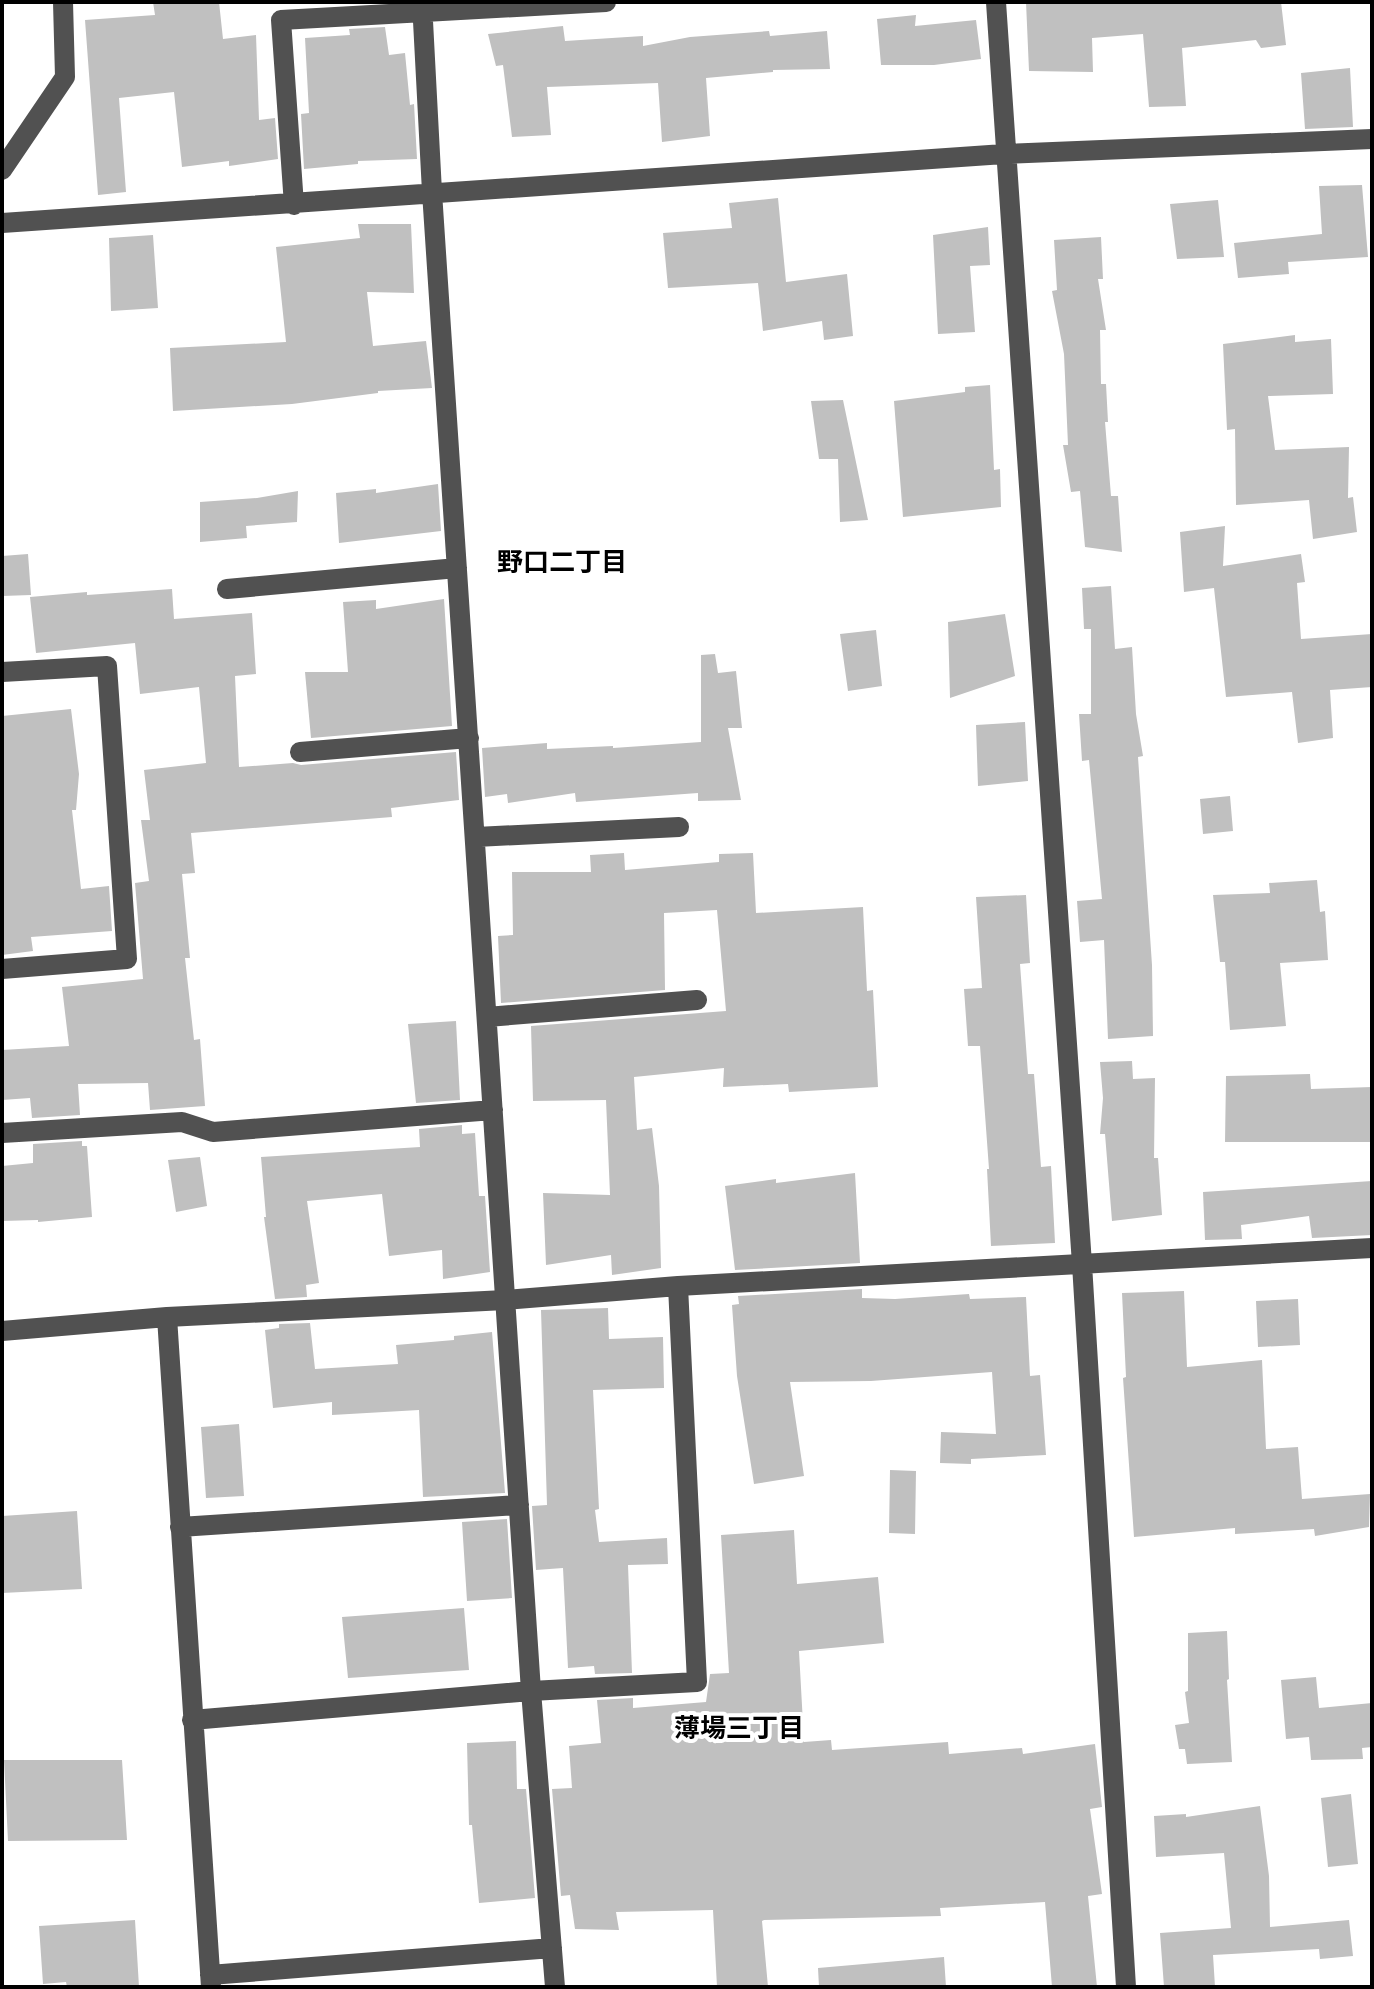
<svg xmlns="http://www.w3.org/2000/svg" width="1374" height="1989" font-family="'Archivo Narrow','Noto Sans JP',sans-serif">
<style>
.building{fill:#c0c0c0}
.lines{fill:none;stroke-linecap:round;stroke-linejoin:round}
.minor{stroke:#515151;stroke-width:20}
.labels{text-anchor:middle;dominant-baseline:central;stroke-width:8;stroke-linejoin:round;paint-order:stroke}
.neighbourhood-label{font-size:26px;font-weight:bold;fill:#000;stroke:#fff}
</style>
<rect width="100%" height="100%" fill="#fff"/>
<path class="building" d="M 153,2 L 219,2 L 223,39 L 256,35 L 259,120 L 275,118 L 278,159 L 229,166 L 229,161 L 182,167 L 174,92 L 119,98 L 126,192 L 98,195 L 85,20 L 155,15 Z
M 1026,2 L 1281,2 L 1286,45 L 1261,48 L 1256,40 L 1182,48 L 1186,106 L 1149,107 L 1143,34 L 1092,38 L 1093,72 L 1029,71 Z
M 916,15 L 915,26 L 976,20 L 981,59 L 934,65 L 881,65 L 877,19 Z
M 563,26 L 565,41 L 643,36 L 643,46 L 690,37 L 769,31 L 770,36 L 827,31 L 830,69 L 773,70 L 773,72 L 706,78 L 710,136 L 662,142 L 658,83 L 547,87 L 551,135 L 512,137 L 503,65 L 496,66 L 488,34 Z
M 385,27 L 389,55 L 405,53 L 410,105 L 414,104 L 417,159 L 358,161 L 358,164 L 304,169 L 301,114 L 309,113 L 305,38 L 350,35 L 349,29 Z
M 1350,68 L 1353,127 L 1305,129 L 1301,73 Z
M 1362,185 L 1368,257 L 1288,262 L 1289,274 L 1238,278 L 1234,243 L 1322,234 L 1319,186 Z
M 778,198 L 786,282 L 847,274 L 853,336 L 824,340 L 822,321 L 763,331 L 758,283 L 668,288 L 663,233 L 732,228 L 729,203 Z
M 1218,200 L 1224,257 L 1177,259 L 1170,204 Z
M 358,224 L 411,224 L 414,293 L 367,292 L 373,346 L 426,341 L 432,388 L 378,391 L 378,393 L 292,404 L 173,411 L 170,348 L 286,342 L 276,247 L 360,238 Z
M 988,227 L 990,265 L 970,266 L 975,332 L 938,334 L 933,235 Z
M 153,235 L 158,308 L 111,311 L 109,238 Z
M 1101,237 L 1103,279 L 1098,279 L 1106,330 L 1100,330 L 1101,384 L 1106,384 L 1108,422 L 1105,422 L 1111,496 L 1118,496 L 1122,552 L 1085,547 L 1080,491 L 1071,492 L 1063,445 L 1068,445 L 1064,354 L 1052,291 L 1057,290 L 1054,240 Z
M 1295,335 L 1295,342 L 1331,339 L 1333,394 L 1268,396 L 1275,450 L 1349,447 L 1348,498 L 1353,497 L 1357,532 L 1313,539 L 1309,500 L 1236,505 L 1235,429 L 1227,430 L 1223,344 Z
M 990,385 L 994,470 L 1000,469 L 1001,507 L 903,517 L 894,401 L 965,392 L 965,387 Z
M 843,400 L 852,443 L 868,520 L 840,522 L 838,459 L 819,459 L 811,401 Z
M 438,484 L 441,531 L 339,543 L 336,493 L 376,489 L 376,493 Z
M 298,491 L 297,522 L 246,526 L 247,538 L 200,542 L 200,502 L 257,498 Z
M 1225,526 L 1223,566 L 1301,554 L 1305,582 L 1297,583 L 1301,639 L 1372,634 L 1372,687 L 1330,690 L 1333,738 L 1298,743 L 1292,692 L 1226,697 L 1214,588 L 1184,592 L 1180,532 Z
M 28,554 L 31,595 L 2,596 L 2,556 Z
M 1111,586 L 1115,649 L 1132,647 L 1136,714 L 1143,756 L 1138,757 L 1152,965 L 1153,1036 L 1108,1039 L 1104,940 L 1080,942 L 1077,901 L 1102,899 L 1089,760 L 1082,761 L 1079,714 L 1091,714 L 1091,629 L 1084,629 L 1082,588 Z
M 172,589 L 174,619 L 252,613 L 256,674 L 235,676 L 239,767 L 293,763 L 301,765 L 456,752 L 459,800 L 391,808 L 392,817 L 191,833 L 195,873 L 182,874 L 190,958 L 185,958 L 194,1040 L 200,1039 L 205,1106 L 150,1110 L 148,1083 L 78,1084 L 80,1115 L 32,1118 L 30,1098 L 2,1100 L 2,1050 L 69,1046 L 62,987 L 143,979 L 135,883 L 149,881 L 141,820 L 150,820 L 144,770 L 206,763 L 199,687 L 140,694 L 135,643 L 36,653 L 30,597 L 87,592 L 87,595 Z
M 444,599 L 452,726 L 311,738 L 305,672 L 348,672 L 343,602 L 376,600 L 376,609 Z
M 1005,614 L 1015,676 L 950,698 L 948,622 Z
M 876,630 L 882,686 L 848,691 L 840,634 Z
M 715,654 L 718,673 L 736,671 L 742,728 L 728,728 L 741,800 L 698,801 L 698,793 L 576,802 L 575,793 L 508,803 L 507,794 L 485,797 L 482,748 L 547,743 L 547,749 L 613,746 L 613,748 L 701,742 L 701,655 Z
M 71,709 L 79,774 L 76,810 L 72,810 L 81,889 L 109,886 L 112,931 L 31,937 L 33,951 L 2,955 L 2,716 Z
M 1025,722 L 1028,781 L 978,786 L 976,725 Z
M 1230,796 L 1233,831 L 1203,834 L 1200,799 Z
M 624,853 L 625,870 L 719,862 L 719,854 L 753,853 L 756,913 L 863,907 L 867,991 L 873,990 L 878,1087 L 789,1092 L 788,1084 L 723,1087 L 724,1068 L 634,1077 L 637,1130 L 652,1128 L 659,1186 L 661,1268 L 612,1275 L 611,1255 L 546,1265 L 543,1193 L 610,1195 L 606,1100 L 533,1101 L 531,1026 L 726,1011 L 717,910 L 664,913 L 665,990 L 501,1003 L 498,936 L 513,935 L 512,872 L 591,872 L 590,855 Z
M 1317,880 L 1320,912 L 1325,911 L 1328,960 L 1280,963 L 1286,1026 L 1230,1030 L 1225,962 L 1220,962 L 1213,895 L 1270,893 L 1269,883 Z
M 1026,895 L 1030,963 L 1020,964 L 1028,1074 L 1034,1074 L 1041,1167 L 1051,1166 L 1055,1243 L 991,1246 L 987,1169 L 989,1169 L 980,1046 L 968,1046 L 964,989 L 982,988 L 976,897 Z
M 456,1021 L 460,1100 L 416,1103 L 408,1024 Z
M 1132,1061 L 1133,1079 L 1155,1078 L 1154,1158 L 1158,1158 L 1162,1215 L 1112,1221 L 1105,1134 L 1100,1134 L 1103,1098 L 1100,1062 Z
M 1310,1074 L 1311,1089 L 1372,1087 L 1372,1142 L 1225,1142 L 1226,1076 Z
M 462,1125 L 462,1134 L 475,1133 L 479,1196 L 485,1196 L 490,1272 L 443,1279 L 442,1250 L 389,1256 L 382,1194 L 307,1201 L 319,1283 L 306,1285 L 307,1297 L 275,1299 L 264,1217 L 266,1217 L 261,1157 L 420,1147 L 419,1129 Z
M 82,1141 L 82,1146 L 87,1146 L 92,1217 L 38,1222 L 38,1220 L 2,1221 L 2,1166 L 33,1163 L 33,1144 Z
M 200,1157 L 207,1206 L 176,1212 L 168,1160 Z
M 855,1173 L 860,1263 L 735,1270 L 725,1186 L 776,1179 L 776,1183 Z
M 1372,1181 L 1372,1235 L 1312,1238 L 1309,1216 L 1241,1225 L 1242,1239 L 1205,1240 L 1203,1192 Z
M 862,1289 L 862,1298 L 895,1299 L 969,1294 L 970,1299 L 1026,1297 L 1030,1376 L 1040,1375 L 1046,1455 L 971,1459 L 971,1464 L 940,1463 L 941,1432 L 996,1434 L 992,1372 L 871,1381 L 790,1382 L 804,1476 L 754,1484 L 737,1376 L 732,1305 L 739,1304 L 738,1296 Z
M 1184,1291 L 1187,1367 L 1262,1360 L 1266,1449 L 1298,1447 L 1302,1499 L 1370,1494 L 1369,1527 L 1315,1536 L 1314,1529 L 1235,1534 L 1235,1528 L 1134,1537 L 1123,1378 L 1126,1377 L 1122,1293 Z
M 1298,1299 L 1300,1345 L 1258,1347 L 1256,1301 Z
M 608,1308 L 609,1339 L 663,1337 L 664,1388 L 593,1390 L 599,1509 L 595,1510 L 599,1542 L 667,1538 L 668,1564 L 628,1565 L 632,1673 L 595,1674 L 594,1666 L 568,1668 L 563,1568 L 536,1570 L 532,1506 L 547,1505 L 541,1310 Z
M 310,1323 L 315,1369 L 398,1364 L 396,1345 L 454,1340 L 454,1336 L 492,1332 L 505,1493 L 423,1497 L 419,1410 L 332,1415 L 332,1402 L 273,1408 L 265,1330 L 279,1328 L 279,1324 Z
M 239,1424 L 244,1496 L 206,1498 L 201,1427 Z
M 890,1470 L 916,1471 L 915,1534 L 889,1533 Z
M 77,1511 L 82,1589 L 2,1593 L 2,1516 Z
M 507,1519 L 512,1598 L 467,1601 L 462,1522 Z
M 794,1530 L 797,1584 L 878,1577 L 884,1643 L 799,1651 L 804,1742 L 831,1740 L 832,1750 L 948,1742 L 949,1754 L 1022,1748 L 1023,1754 L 1095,1744 L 1102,1807 L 1090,1809 L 1102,1894 L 1088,1896 L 1097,1987 L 1052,1987 L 1045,1902 L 940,1908 L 941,1916 L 764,1920 L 762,1921 L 768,1987 L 717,1987 L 713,1910 L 616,1912 L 619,1930 L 575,1929 L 570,1895 L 561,1896 L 552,1789 L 572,1788 L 569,1746 L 601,1743 L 597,1700 L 633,1698 L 633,1708 L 706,1702 L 710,1674 L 729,1673 L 721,1535 Z
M 464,1608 L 469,1670 L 348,1678 L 342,1617 Z
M 1227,1631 L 1229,1679 L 1227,1680 L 1232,1762 L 1187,1764 L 1185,1749 L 1179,1749 L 1175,1725 L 1189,1723 L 1185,1692 L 1188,1691 L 1188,1633 Z
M 1316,1677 L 1319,1708 L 1372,1703 L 1372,1747 L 1362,1748 L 1363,1759 L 1311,1760 L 1309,1737 L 1286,1739 L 1281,1680 Z
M 516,1741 L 517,1789 L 526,1789 L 535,1898 L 479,1903 L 472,1825 L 469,1825 L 467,1743 Z
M 4,1760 L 122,1760 L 127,1840 L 8,1841 Z
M 1351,1794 L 1358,1864 L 1328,1867 L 1321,1798 Z
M 1260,1806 L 1269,1876 L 1270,1927 L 1349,1920 L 1353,1956 L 1320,1959 L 1319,1949 L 1213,1955 L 1215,1987 L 1164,1987 L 1160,1933 L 1231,1928 L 1224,1853 L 1156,1857 L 1154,1816 L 1186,1814 L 1186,1817 Z
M 135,1920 L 139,1987 L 67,1987 L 66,1982 L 43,1984 L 39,1926 Z
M 944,1957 L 946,1987 L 819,1987 L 818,1968 Z"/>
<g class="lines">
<path class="minor" d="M 422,2 L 432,192 L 531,1691 L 555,1987
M 996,2 L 1082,1264 L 1126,1987
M 2,170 L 65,77 L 63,2
M 294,205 L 281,20 L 606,2
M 2,223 L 1004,154 L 1372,139
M 227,589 L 457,568
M 2,672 L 107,666 L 127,959 L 2,969
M 300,752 L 469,738
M 476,837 L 679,827
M 487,1017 L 697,1000
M 2,1133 L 182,1122 L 213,1132 L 493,1110
M 167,1317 L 211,1987
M 2,1331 L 167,1317 L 505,1300 L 678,1286 L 1372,1248
M 180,1527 L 519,1505
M 192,1720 L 531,1691 L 697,1682 L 678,1286
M 210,1975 L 552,1948"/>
</g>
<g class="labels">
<g class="neighbourhood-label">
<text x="562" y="561">野口二丁目</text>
<text x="739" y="1727">薄場三丁目</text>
</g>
</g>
<rect width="1374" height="1989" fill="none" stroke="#000000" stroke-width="8"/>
</svg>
